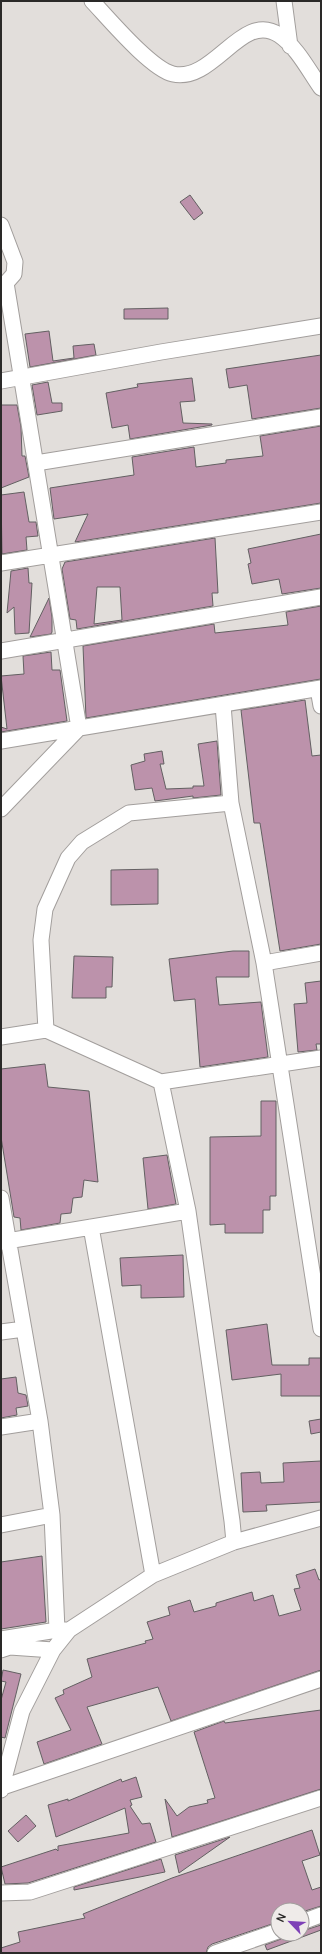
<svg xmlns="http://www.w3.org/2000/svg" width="322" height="1954" font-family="Manrope,sans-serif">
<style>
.building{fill:#bc92ab;stroke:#636062;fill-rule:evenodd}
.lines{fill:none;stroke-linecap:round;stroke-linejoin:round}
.minor-casing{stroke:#a29e9c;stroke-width:17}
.minor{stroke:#fff;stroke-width:15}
</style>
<rect width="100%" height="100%" fill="#e2dedb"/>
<path class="building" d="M 190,195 L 203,213 L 194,220 L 180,202 Z
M 168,308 L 168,319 L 124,319 L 124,309 Z
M 49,331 L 53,361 L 74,358 L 73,346 L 94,344 L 96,355 L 30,367 L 25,334 Z
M 321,355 L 321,408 L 252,419 L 247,385 L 229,388 L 226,369 Z
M 192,378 L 195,401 L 180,402 L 183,423 L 212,424 L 212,425 L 130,439 L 128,425 L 112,428 L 106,393 L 138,387 L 137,384 Z
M 48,382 L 52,403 L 62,403 L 62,411 L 37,415 L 32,385 Z
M 1,405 L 17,405 L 21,427 L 22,456 L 25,456 L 29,477 L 1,488 Z
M 321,426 L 321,503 L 75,542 L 88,514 L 54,519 L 50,488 L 134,475 L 132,457 L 194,447 L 196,467 L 226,463 L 226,460 L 263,456 L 260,436 Z
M 24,492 L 29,522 L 36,522 L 38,536 L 26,537 L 27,550 L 2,554 L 1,495 Z
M 321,534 L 321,588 L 282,594 L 279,579 L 252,584 L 248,564 L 251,563 L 248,549 Z
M 215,538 L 218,593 L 212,593 L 213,606 L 77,629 L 76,620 L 70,619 L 62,569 L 65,562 ZM 97,587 L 120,587 L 122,620 L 94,624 Z
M 28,568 L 29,583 L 32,583 L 29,633 L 15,634 L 14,607 L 7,613 L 11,571 Z
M 49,598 L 52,617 L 52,632 L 51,634 L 30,637 Z
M 321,606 L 321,679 L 86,718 L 83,646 L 214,624 L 215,633 L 288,625 L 286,612 Z
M 51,652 L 52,670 L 60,670 L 67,721 L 1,732 L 1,727 L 7,729 L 1,676 L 24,674 L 23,656 Z
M 305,700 L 312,756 L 321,755 L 321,944 L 280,951 L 260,823 L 254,823 L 241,710 Z
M 217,741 L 221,795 L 193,798 L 193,796 L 155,801 L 152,788 L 135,790 L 131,765 L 145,761 L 144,754 L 162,751 L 164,764 L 160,764 L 166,789 L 193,788 L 193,786 L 204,786 L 198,744 Z
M 158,869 L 158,904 L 111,905 L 111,870 Z
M 233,951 L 249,951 L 249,977 L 216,977 L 219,1005 L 261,1002 L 268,1057 L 200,1067 L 195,999 L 174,1001 L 169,959 Z
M 74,956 L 113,957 L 112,987 L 106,987 L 106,998 L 72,998 Z
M 321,981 L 321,1044 L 316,1044 L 317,1050 L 298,1052 L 294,1004 L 307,1003 L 305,983 Z
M 45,1064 L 48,1087 L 89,1091 L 98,1182 L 84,1180 L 82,1197 L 73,1198 L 71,1213 L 61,1214 L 60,1223 L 21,1230 L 20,1218 L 14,1217 L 1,1137 L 1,1069 Z
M 261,1101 L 276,1101 L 276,1196 L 270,1196 L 270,1210 L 263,1210 L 263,1233 L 225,1233 L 225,1224 L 210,1225 L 210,1137 L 261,1136 Z
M 167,1155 L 176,1204 L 148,1209 L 143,1158 Z
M 183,1255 L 184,1297 L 141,1298 L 141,1285 L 122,1286 L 120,1258 Z
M 267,1324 L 272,1365 L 309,1365 L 309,1358 L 321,1358 L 321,1396 L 281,1396 L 281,1374 L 232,1380 L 226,1330 Z
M 16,1377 L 18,1393 L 26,1395 L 28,1406 L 16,1408 L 17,1415 L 1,1418 L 1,1379 Z
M 321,1419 L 321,1432 L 311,1434 L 309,1421 Z
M 321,1461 L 321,1502 L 266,1505 L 267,1511 L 243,1512 L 241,1473 L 260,1472 L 261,1483 L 284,1482 L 283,1463 Z
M 42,1556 L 46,1622 L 1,1629 L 1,1562 Z
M 315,1569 L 319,1580 L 321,1579 L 321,1670 L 171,1721 L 158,1687 L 87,1707 L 102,1744 L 44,1764 L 37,1742 L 71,1730 L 55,1698 L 64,1694 L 63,1690 L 92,1677 L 87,1659 L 146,1643 L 145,1641 L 153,1639 L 147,1622 L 170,1615 L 168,1607 L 190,1600 L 194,1612 L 216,1606 L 216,1603 L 252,1592 L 254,1601 L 273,1595 L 279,1616 L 301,1610 L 294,1589 L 300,1588 L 296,1575 Z
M 3,1670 L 21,1674 L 5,1738 L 1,1737 L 1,1700 L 6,1682 L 1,1681 Z
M 321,1710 L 321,1789 L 172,1837 L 165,1799 L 177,1816 L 189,1807 L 208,1803 L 207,1800 L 215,1798 L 194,1732 L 224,1721 L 225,1723 Z
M 136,1777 L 142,1797 L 130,1800 L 132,1805 L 130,1806 L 142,1824 L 150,1823 L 156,1842 L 28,1883 L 5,1884 L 1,1867 L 56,1849 L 58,1851 L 58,1846 L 129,1833 L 125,1808 L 56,1837 L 48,1805 L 68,1799 L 68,1801 L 121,1779 L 122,1782 Z
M 26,1815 L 36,1826 L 18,1842 L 8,1831 Z
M 312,1830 L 320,1855 L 302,1861 L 312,1890 L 321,1887 L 321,1906 L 302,1912 L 302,1910 L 278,1910 L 278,1922 L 212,1944 L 208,1947 L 206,1953 L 1,1953 L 1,1948 L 20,1942 L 18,1932 L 85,1918 L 83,1914 L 172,1878 Z
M 230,1837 L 179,1873 L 175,1855 Z
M 161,1859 L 165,1872 L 74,1890 L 74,1887 Z
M 321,1925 L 321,1930 L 267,1950 L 265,1945 L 281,1939 L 286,1934 L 302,1934 L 302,1931 Z"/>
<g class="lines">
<defs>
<path id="minor" d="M 92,1 C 109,19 151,69 173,74 C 214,83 242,10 279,35 C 297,47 309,71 321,88
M 284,1 L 290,46
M 1,225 L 15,262 L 14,274 L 6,283 L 1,284
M 1,381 L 161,352 L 321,326
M 36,463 L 321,417
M 1,563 L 321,512
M 1,651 L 321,597
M 318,689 L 321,706
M 223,705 L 231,803 L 264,963 L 321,1329
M 1,741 L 321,688
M 1,809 L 79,728 L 6,283
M 264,963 L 321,953
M 46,1030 L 41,940 L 45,909 L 68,858 L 82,842 L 129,813 L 231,803
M 1,1037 L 46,1030 L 161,1082 L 321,1058
M 161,1082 L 188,1211 L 232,1521 L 234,1542
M 1,1198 L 40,1421 L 52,1515 L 57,1630 L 69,1630
M 91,1227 L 153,1575
M 1,1242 L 188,1211
M 1,1332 L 24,1329
M 1,1427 L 40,1421
M 1,1525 L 52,1515
M 1,1639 L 57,1630
M 1,1650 L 10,1647 L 53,1650
M 3,1787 L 321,1679
M 1,1790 L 22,1711 L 53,1650 L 69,1630 L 153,1575 L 234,1542 L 321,1518
M 1,1893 L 30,1892 L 321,1798
M 302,1922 L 321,1915
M 215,1953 L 278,1931"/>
</defs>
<use href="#minor" class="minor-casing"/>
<use href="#minor" class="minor"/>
</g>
<rect width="322" height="1954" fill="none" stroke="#2a2928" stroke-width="4"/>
<g transform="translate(290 1922) rotate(295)"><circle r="19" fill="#efebe9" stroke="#a09d9c"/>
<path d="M0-3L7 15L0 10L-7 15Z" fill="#7e41b7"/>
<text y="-6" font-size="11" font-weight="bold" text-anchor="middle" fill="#2a2928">N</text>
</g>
</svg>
